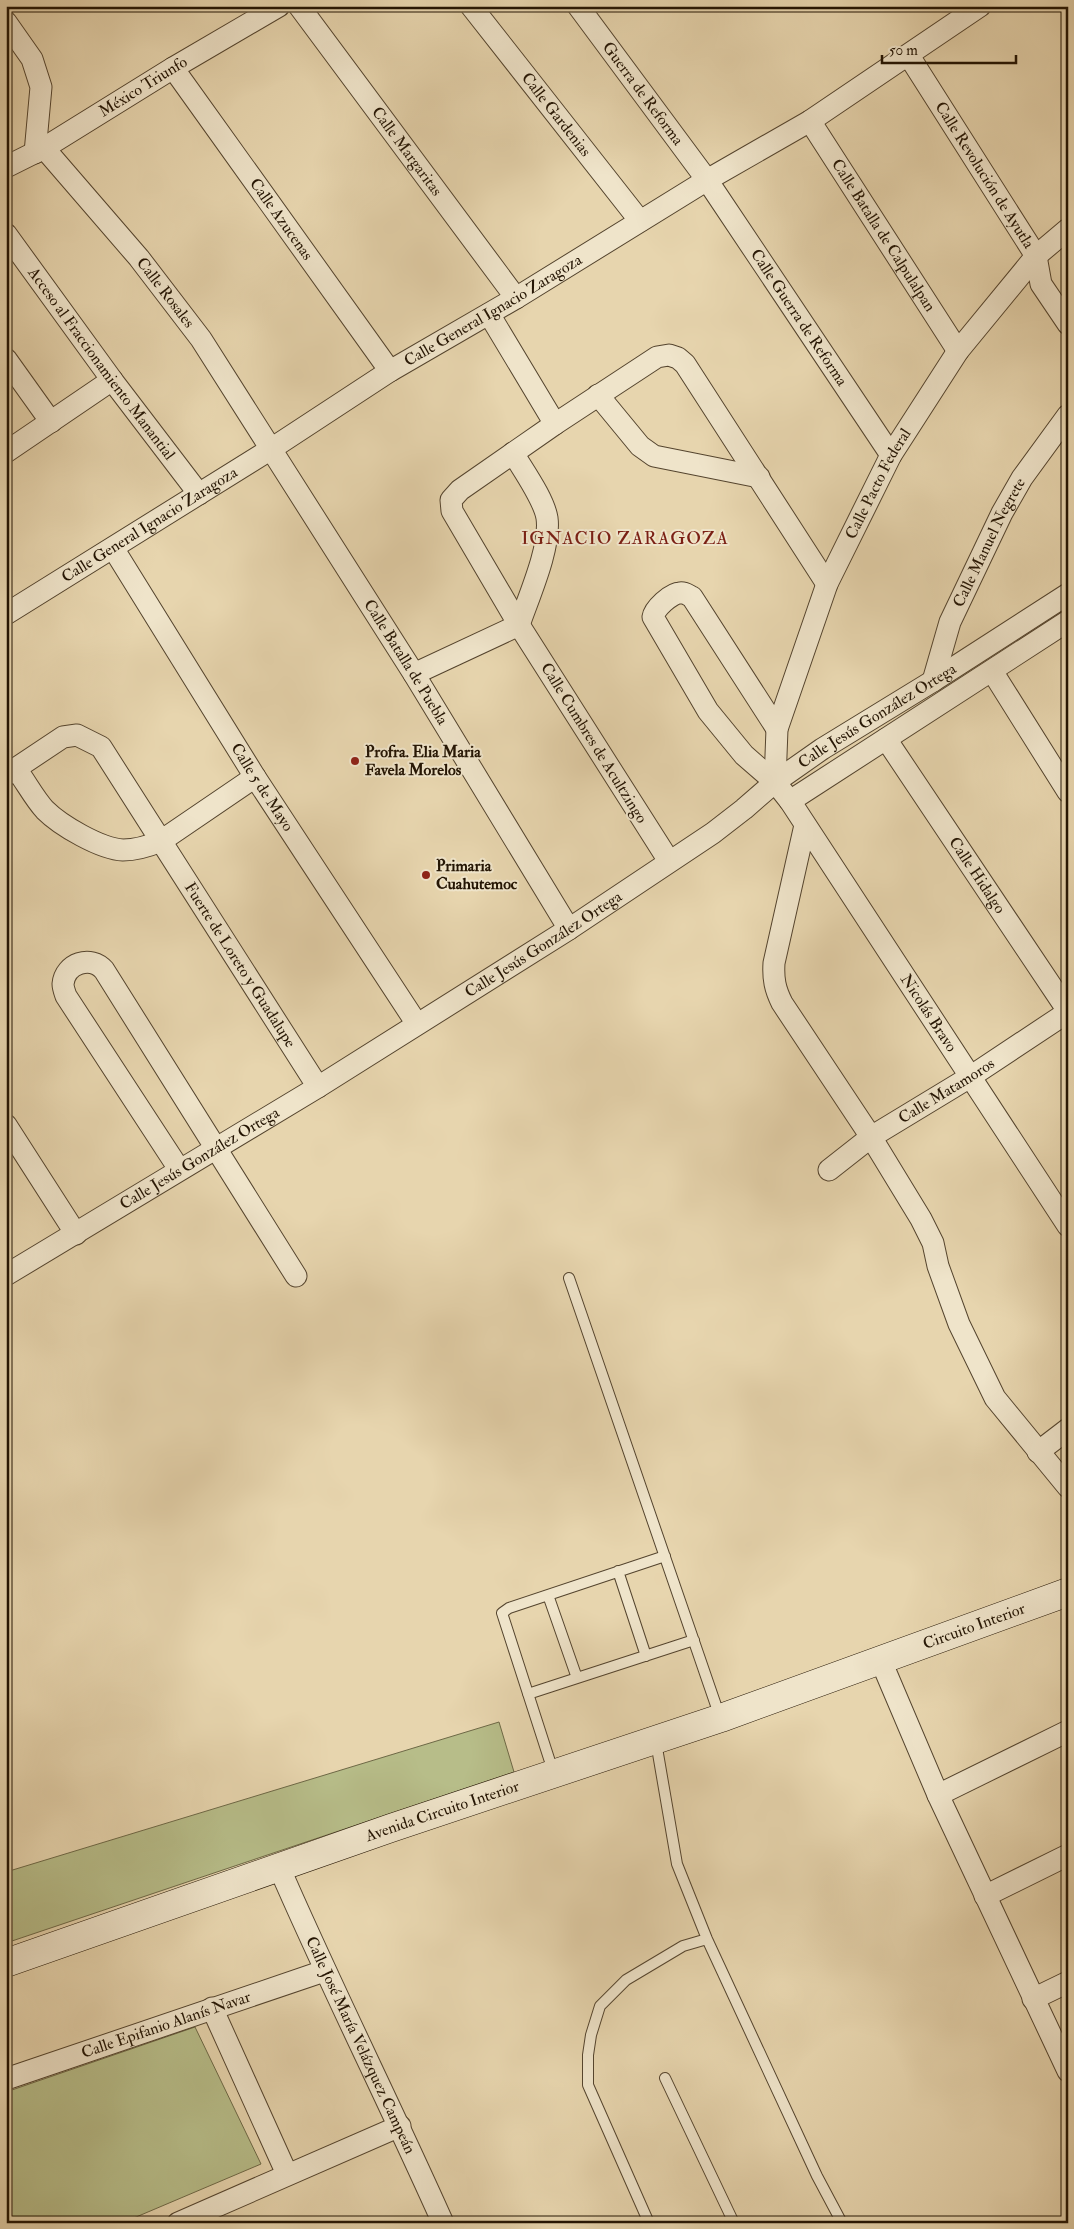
<svg xmlns="http://www.w3.org/2000/svg" width="1074" height="2229" font-family="'IM FELL Double Pica',serif">
<style>
.green{fill:#b7bd89;stroke:#6d6846}
.lines{fill:none;stroke-linecap:round;stroke-linejoin:round}
.service-casing{stroke:#54442e;stroke-width:12}
.minor-casing{stroke:#54442e;stroke-width:23}
.secondary-casing{stroke:#231403;stroke-width:29}
.service{stroke:#efe4ca;stroke-width:10}
.minor{stroke:#efe4ca;stroke-width:21}
.secondary{stroke:#efe4ca;stroke-width:28}
.poi-dot{fill:#8f2418;stroke:#efe4ca;stroke-width:2}
.labels{text-anchor:middle;dominant-baseline:central;stroke-width:4;stroke-linejoin:round;paint-order:stroke}
.street-label{font-size:16px;fill:#231403;stroke:#efe4ca}
.poi-label{font-size:16px;font-weight:bold;fill:#231403;stroke:#efe4ca;text-anchor:start}
.neighbourhood-label{font-size:18px;letter-spacing:1px;fill:#7a1f14;stroke:#efe4ca}
</style>
<rect width="100%" height="100%" fill="#e7d5ae"/>
<filter id="stains"><feTurbulence type="fractalNoise" baseFrequency=".004" numOctaves="4"/><feColorMatrix values="0 0 0 0 .2 0 0 0 0 .09 0 0 0 0 .02 0 0 0 .5 -.17"/></filter>
<radialGradient id="worn" r=".72"><stop offset=".6" stop-color="#630" stop-opacity="0"/><stop offset="1" stop-color="#630" stop-opacity=".3"/></radialGradient>
<path class="green" d="M 499,1722 L 514,1772 L 6,1943 L 6,1872 Z
M 195,2027 L 261,2164 L 122,2223 L 12,2223 L 6,2210 L 6,2092 Z"/>
<g class="lines">
<defs>
<path id="service" d="M 569,1278 L 720,1717
M 618,1571 L 646,1656
M 548,1595 L 577,1678
M 528,1694 L 694,1640
M 656,1742 L 677,1864 L 707,1939 L 817,2176 L 842,2223
M 554,1774 L 502,1613 L 509,1608 L 665,1556
M 665,2078 L 734,2223
M 649,2223 L 588,2085 L 588,2055 L 591,2035 L 600,2006 L 626,1980 L 683,1946 L 707,1939"/>
<g id="minor">
<path id="s1" d="M 299,6 L 516,298"/>
<path id="s2" d="M 471,6 L 640,221"/>
<path id="s3" d="M 578,6 L 707,180 L 891,455"/>
<path d="M 6,22 L 32,59 L 41,87 L 35,153"/>
<path id="s4" d="M 909,56 L 1036,256 L 1041,284 L 1068,324"/>
<path id="s5" d="M 173,68 L 390,371"/>
<path id="s6" d="M 810,121 L 958,351"/>
<path id="s7" d="M 44,148 L 139,258 L 201,339 L 414,674 L 569,929"/>
<path id="s8" d="M 6,167 L 44,148 L 173,68 L 279,6"/>
<path id="s9" d="M 6,234 L 112,380 L 199,494"/>
<path d="M 489,314 L 555,424"/>
<path d="M 6,359 L 51,422"/>
<path d="M 598,395 L 640,446 L 654,456 L 759,477"/>
<path d="M 6,452 L 112,380"/>
<path id="s10" d="M 113,548 L 255,777 L 417,1024"/>
<path id="s11" d="M 6,614 L 271,449 L 390,371 L 516,298 L 707,180 L 810,121 L 980,6"/>
<path d="M 992,671 L 1068,792"/>
<path d="M 414,674 L 519,625 C 529,596 551,547 547,518 C 544,499 523,470 513,453"/>
<path id="s12" d="M 933,681 L 950,622 L 1002,513 L 1022,478 L 1068,415"/>
<path id="s13" d="M 777,729 L 692,597 C 688,595 684,592 680,593 C 671,593 654,609 653,617 L 708,711 L 744,755 L 775,782 L 790,801 L 1068,1226"/>
<path id="s14" d="M 886,739 L 1068,1011"/>
<path d="M 16,769 C 26,782 34,798 45,810 C 61,826 101,849 123,850 C 137,850 149,846 161,841 L 255,777"/>
<path id="s15" d="M 6,775 L 63,737 L 77,735 L 101,747 L 318,1087"/>
<path id="s16" d="M 775,782 L 777,729 L 827,584 L 891,455 L 958,351 L 1036,256 L 1068,229"/>
<path d="M 790,801 L 1068,621"/>
<path d="M 805,825 L 774,963 C 773,979 775,989 782,1003 L 871,1137 L 921,1219 L 933,1243 L 938,1266 L 959,1324 L 995,1398 L 1068,1487"/>
<path d="M 669,861 L 519,625 L 452,511 L 451,500 L 460,490 L 555,424 L 657,357 L 669,355 L 678,358 L 685,364 L 827,584"/>
<path d="M 6,1125 L 76,1234"/>
<path d="M 179,1169 L 66,996 C 65,993 63,988 63,984 C 65,963 91,955 104,970 L 296,1276"/>
<path id="s17" d="M 829,1170 L 871,1137 L 970,1077 L 1068,1012"/>
<path id="s18" d="M 6,1275 L 318,1087 L 569,929 L 713,833 L 744,809 L 775,782 L 822,749 L 933,681 L 1068,594"/>
<path d="M 1038,1452 L 1068,1429"/>
<path d="M 881,1661 L 938,1795 L 1068,2071"/>
<path d="M 938,1795 L 1068,1731"/>
<path id="s19" d="M 279,1867 C 331,1987 390,2104 443,2223"/>
<path d="M 985,1896 L 1068,1855"/>
<path d="M 1033,1999 L 1068,1982"/>
<path d="M 212,2008 L 287,2174"/>
<path id="s20" d="M 6,2079 L 324,1971"/>
<path d="M 178,2223 L 400,2126"/>
</g>
<g id="secondary">
<path id="s21" d="M 6,1963 L 391,1828 L 721,1718 L 1068,1592"/>
</g>
</defs>
<use href="#service" class="service-casing"/>
<use href="#minor" class="minor-casing"/>
<use href="#secondary" class="secondary-casing"/>
<use href="#service" class="service"/>
<use href="#minor" class="minor"/>
<use href="#secondary" class="secondary"/>
</g>
<g class="poi-dot">
<circle cx="355" cy="761" r="5"/>
<circle cx="426" cy="875" r="5"/>
</g>
<g class="labels">
<g class="street-label">
<text stroke="none"><textPath href="#s8" startOffset="159">México Triunfo</textPath></text>
<text stroke="none"><textPath href="#s3" startOffset="109">Guerra de Reforma</textPath></text>
<text stroke="none"><textPath href="#s2" startOffset="138">Calle Gardenias</textPath></text>
<text stroke="none"><textPath href="#s1" startOffset="181">Calle Margaritas</textPath></text>
<text stroke="none"><textPath href="#s4" startOffset="141">Calle Revolución de Ayutla</textPath></text>
<text stroke="none"><textPath href="#s5" startOffset="186">Calle Azucenas</textPath></text>
<text stroke="none"><textPath href="#s6" startOffset="136">Calle Batalla de Calpulalpan</textPath></text>
<text stroke="none"><textPath href="#s7" startOffset="189">Calle Rosales</textPath></text>
<text stroke="none"><textPath href="#s11" startOffset="574">Calle General Ignacio Zaragoza</textPath></text>
<text stroke="none"><textPath href="#s3" startOffset="382">Calle Guerra de Reforma</textPath></text>
<text stroke="none"><textPath href="#s9" startOffset="161">Acceso al Fraccionamiento Manantial</textPath></text>
<text stroke="none"><textPath href="#s16" startOffset="319">Calle Pacto Federal</textPath></text>
<text stroke="none"><textPath href="#s11" startOffset="169">Calle General Ignacio Zaragoza</textPath></text>
<text stroke="none"><textPath href="#s12" startOffset="150">Calle Manuel Negrete</textPath></text>
<text stroke="none"><textPath href="#s7" startOffset="630">Calle Batalla de Puebla</textPath></text>
<text stroke="none"><textPath href="#s18" startOffset="1036">Calle Jesús González Ortega</textPath></text>
<text transform="translate(594 743) rotate(58)">Calle Cumbres de Acultzingo</text>
<text stroke="none"><textPath href="#s10" startOffset="282">Calle 5 de Mayo</textPath></text>
<text stroke="none"><textPath href="#s14" startOffset="164">Calle Hidalgo</textPath></text>
<text stroke="none"><textPath href="#s18" startOffset="631">Calle Jesús González Ortega</textPath></text>
<text stroke="none"><textPath href="#s15" startOffset="368">Fuerte de Loreto y Guadalupe</textPath></text>
<text stroke="none"><textPath href="#s13" startOffset="692">Nicolás Bravo</textPath></text>
<text stroke="none"><textPath href="#s17" startOffset="142">Calle Matamoros</textPath></text>
<text stroke="none"><textPath href="#s18" startOffset="226">Calle Jesús González Ortega</textPath></text>
<text stroke="none"><textPath href="#s21" startOffset="1025">Circuito Interior</textPath></text>
<text stroke="none"><textPath href="#s21" startOffset="462">Avenida Circuito Interior</textPath></text>
<text stroke="none"><textPath href="#s20" startOffset="169">Calle Epifanio Alanís Navar</textPath></text>
<text stroke="none"><textPath href="#s19" startOffset="196">Calle José María Velázquez Campeán</textPath></text>
</g>
<g class="poi-label">
<text x="365" y="752">Profra. Elia Maria<tspan x="365" dy="18">Favela Morelos</tspan></text>
<text x="436" y="866">Primaria<tspan x="436" dy="18">Cuahutemoc</tspan></text>
</g>
<g class="neighbourhood-label">
<text x="625" y="538">IGNACIO ZARAGOZA</text>
</g>
</g>
<rect width="1074" height="2229" fill="none" stroke="#e7d5ae" stroke-width="25"/>
<rect x="8" y="8" width="1059" height="2214" fill="none" stroke="#231403" stroke-width="2.5"/>
<rect x="12" y="12" width="1049" height="2204" fill="none" stroke="#231403"/>
<path d="M882 55v8h134v-8" fill="none" stroke="#231403" stroke-width="2.5"/>
<text x="889" y="55" font-size="15" fill="#231403" stroke="#efe4ca" stroke-width="4" paint-order="stroke">50 m</text>
<rect width="100%" height="100%" filter="url(#stains)"/>
<rect width="100%" height="100%" fill="url(#worn)"/>
</svg>
